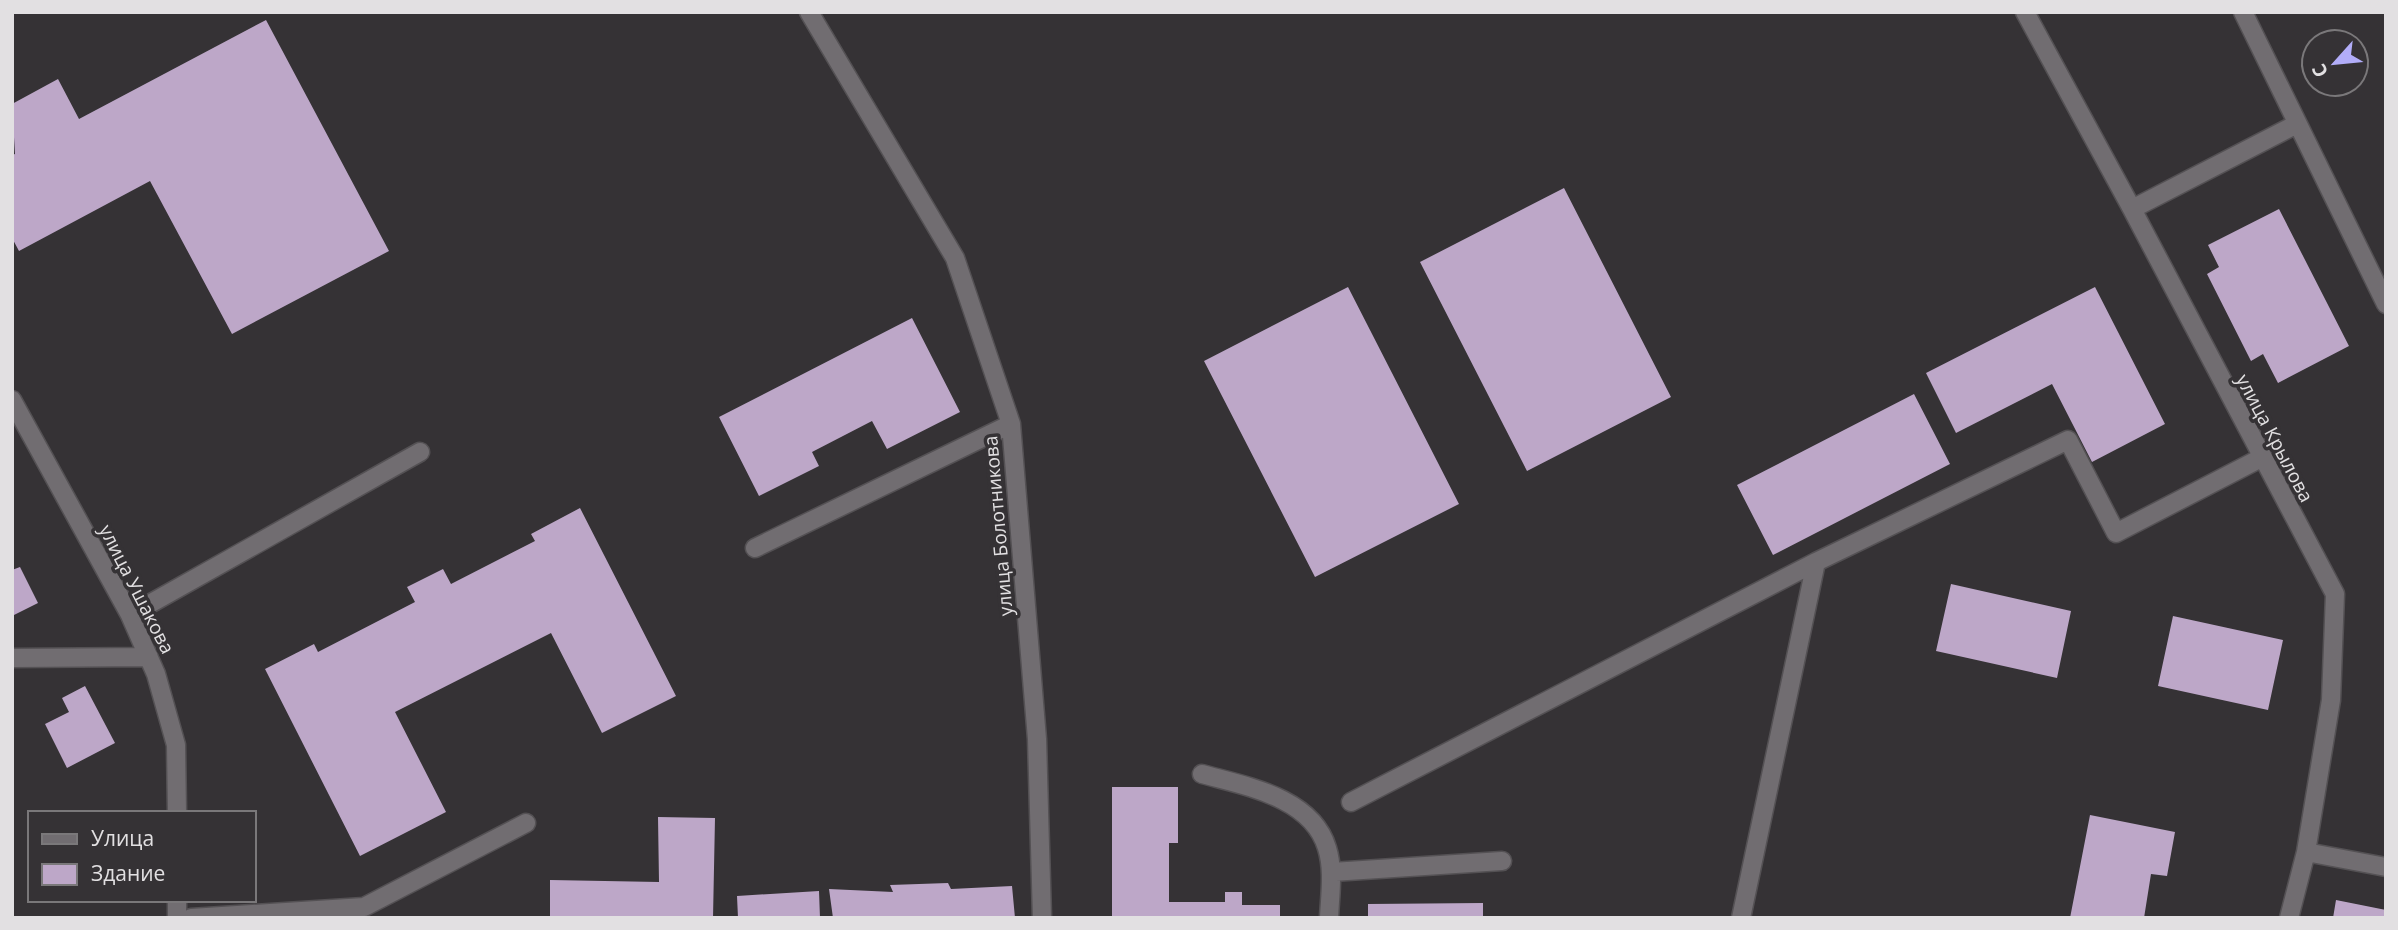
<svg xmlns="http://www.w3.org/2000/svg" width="2398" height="930" font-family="'Open Sans',sans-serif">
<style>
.building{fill:#bda7c8}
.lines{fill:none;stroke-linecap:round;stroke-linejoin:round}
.minor-casing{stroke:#545154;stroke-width:21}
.minor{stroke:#716d71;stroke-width:18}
.labels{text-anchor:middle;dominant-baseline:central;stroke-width:7;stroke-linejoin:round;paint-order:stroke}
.street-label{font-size:19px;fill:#e2e0e2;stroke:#353235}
</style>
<rect width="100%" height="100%" fill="#353235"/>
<path class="building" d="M 266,20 L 389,251 L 232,334 L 150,181 L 19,251 L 12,238 L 12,155 L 15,154 L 12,104 L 58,79 L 79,119 Z
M 1564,188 L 1671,397 L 1527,471 L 1420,262 Z
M 2279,209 L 2349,346 L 2278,383 L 2263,354 L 2251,361 L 2207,274 L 2219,267 L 2208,245 Z
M 1348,287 L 1459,504 L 1315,577 L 1204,361 Z
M 2095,287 L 2165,424 L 2092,462 L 2052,384 L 1956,433 L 1926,373 Z
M 912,318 L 960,412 L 887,449 L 872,421 L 812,452 L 819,466 L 759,496 L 719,417 Z
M 1914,394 L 1950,464 L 1773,555 L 1737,485 Z
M 580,508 L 676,696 L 602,733 L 551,633 L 395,712 L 446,812 L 360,856 L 265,669 L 314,644 L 318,652 L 415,602 L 407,587 L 443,569 L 451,584 L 535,541 L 531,534 Z
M 20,567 L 38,603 L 12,616 L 12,570 Z
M 1951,584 L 2071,611 L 2057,678 L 1936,651 Z
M 2173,616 L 2283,640 L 2268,710 L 2158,686 Z
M 85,686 L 115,743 L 67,768 L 45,724 L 69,712 L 62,698 Z
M 1112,787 L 1178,787 L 1178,843 L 1169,843 L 1169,902 L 1225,902 L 1225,892 L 1242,892 L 1242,905 L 1280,905 L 1280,918 L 1112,918 Z
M 2090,815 L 2175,832 L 2167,876 L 2151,874 L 2144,918 L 2070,918 Z
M 658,817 L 715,818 L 713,918 L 550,918 L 550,880 L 659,882 Z
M 948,883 L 951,889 L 1012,886 L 1015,918 L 833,918 L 829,889 L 893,892 L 890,885 Z
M 819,891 L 820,918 L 738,918 L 737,896 Z
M 2336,900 L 2386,910 L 2386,918 L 2333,918 Z
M 1483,903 L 1483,918 L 1368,918 L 1368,904 Z"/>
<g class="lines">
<defs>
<path id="minor" d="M 809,12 L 955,258 L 1011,424 L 1037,739 L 1042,918
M 2025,12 L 2132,209 L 2335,594 L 2331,700 L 2306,852 L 2289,918
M 2243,12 L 2386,304
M 2132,209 L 2295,125
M 12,400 L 130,615 L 156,674 L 176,745 L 177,813
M 755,548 L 1011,424
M 130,615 L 420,452
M 12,658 L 149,657
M 1202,774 C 1245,786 1312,797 1327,848 C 1334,870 1330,895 1329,918
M 1351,802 L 1816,562 L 2068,440 L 2116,533 L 2261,458
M 2306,852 L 2386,867
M 1332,872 L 1502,861
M 177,900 L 177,918
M 191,918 L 364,907 L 526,823
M 1741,918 L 1816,562"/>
</defs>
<use href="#minor" class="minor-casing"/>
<use href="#minor" class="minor"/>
</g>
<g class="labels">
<g class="street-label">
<text transform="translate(2275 438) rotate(62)">улица Крылова</text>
<text transform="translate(998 526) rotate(-95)">улица Болотникова</text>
<text transform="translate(137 589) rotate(63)">улица Ушакова</text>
</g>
</g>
<rect width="2398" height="930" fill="none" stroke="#e2e0e2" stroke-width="28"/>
<rect x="28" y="811" width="228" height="91" fill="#353235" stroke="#7a787a" stroke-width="2"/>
<rect x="42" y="834" width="35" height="10" fill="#716d71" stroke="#7a787a" stroke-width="2"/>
<text x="91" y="846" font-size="21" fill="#e2e0e2">Улица</text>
<rect x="42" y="864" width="35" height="21" fill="#bda7c8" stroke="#7a787a" stroke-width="2"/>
<text x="91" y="881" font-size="21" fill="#e2e0e2">Здание</text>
<g transform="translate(2335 63) rotate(243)"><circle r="33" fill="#353235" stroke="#7a787a" stroke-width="2"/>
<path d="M0-5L12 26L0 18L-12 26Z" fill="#b2adf9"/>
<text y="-10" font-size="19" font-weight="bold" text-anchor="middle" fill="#e2e0e2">С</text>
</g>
</svg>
